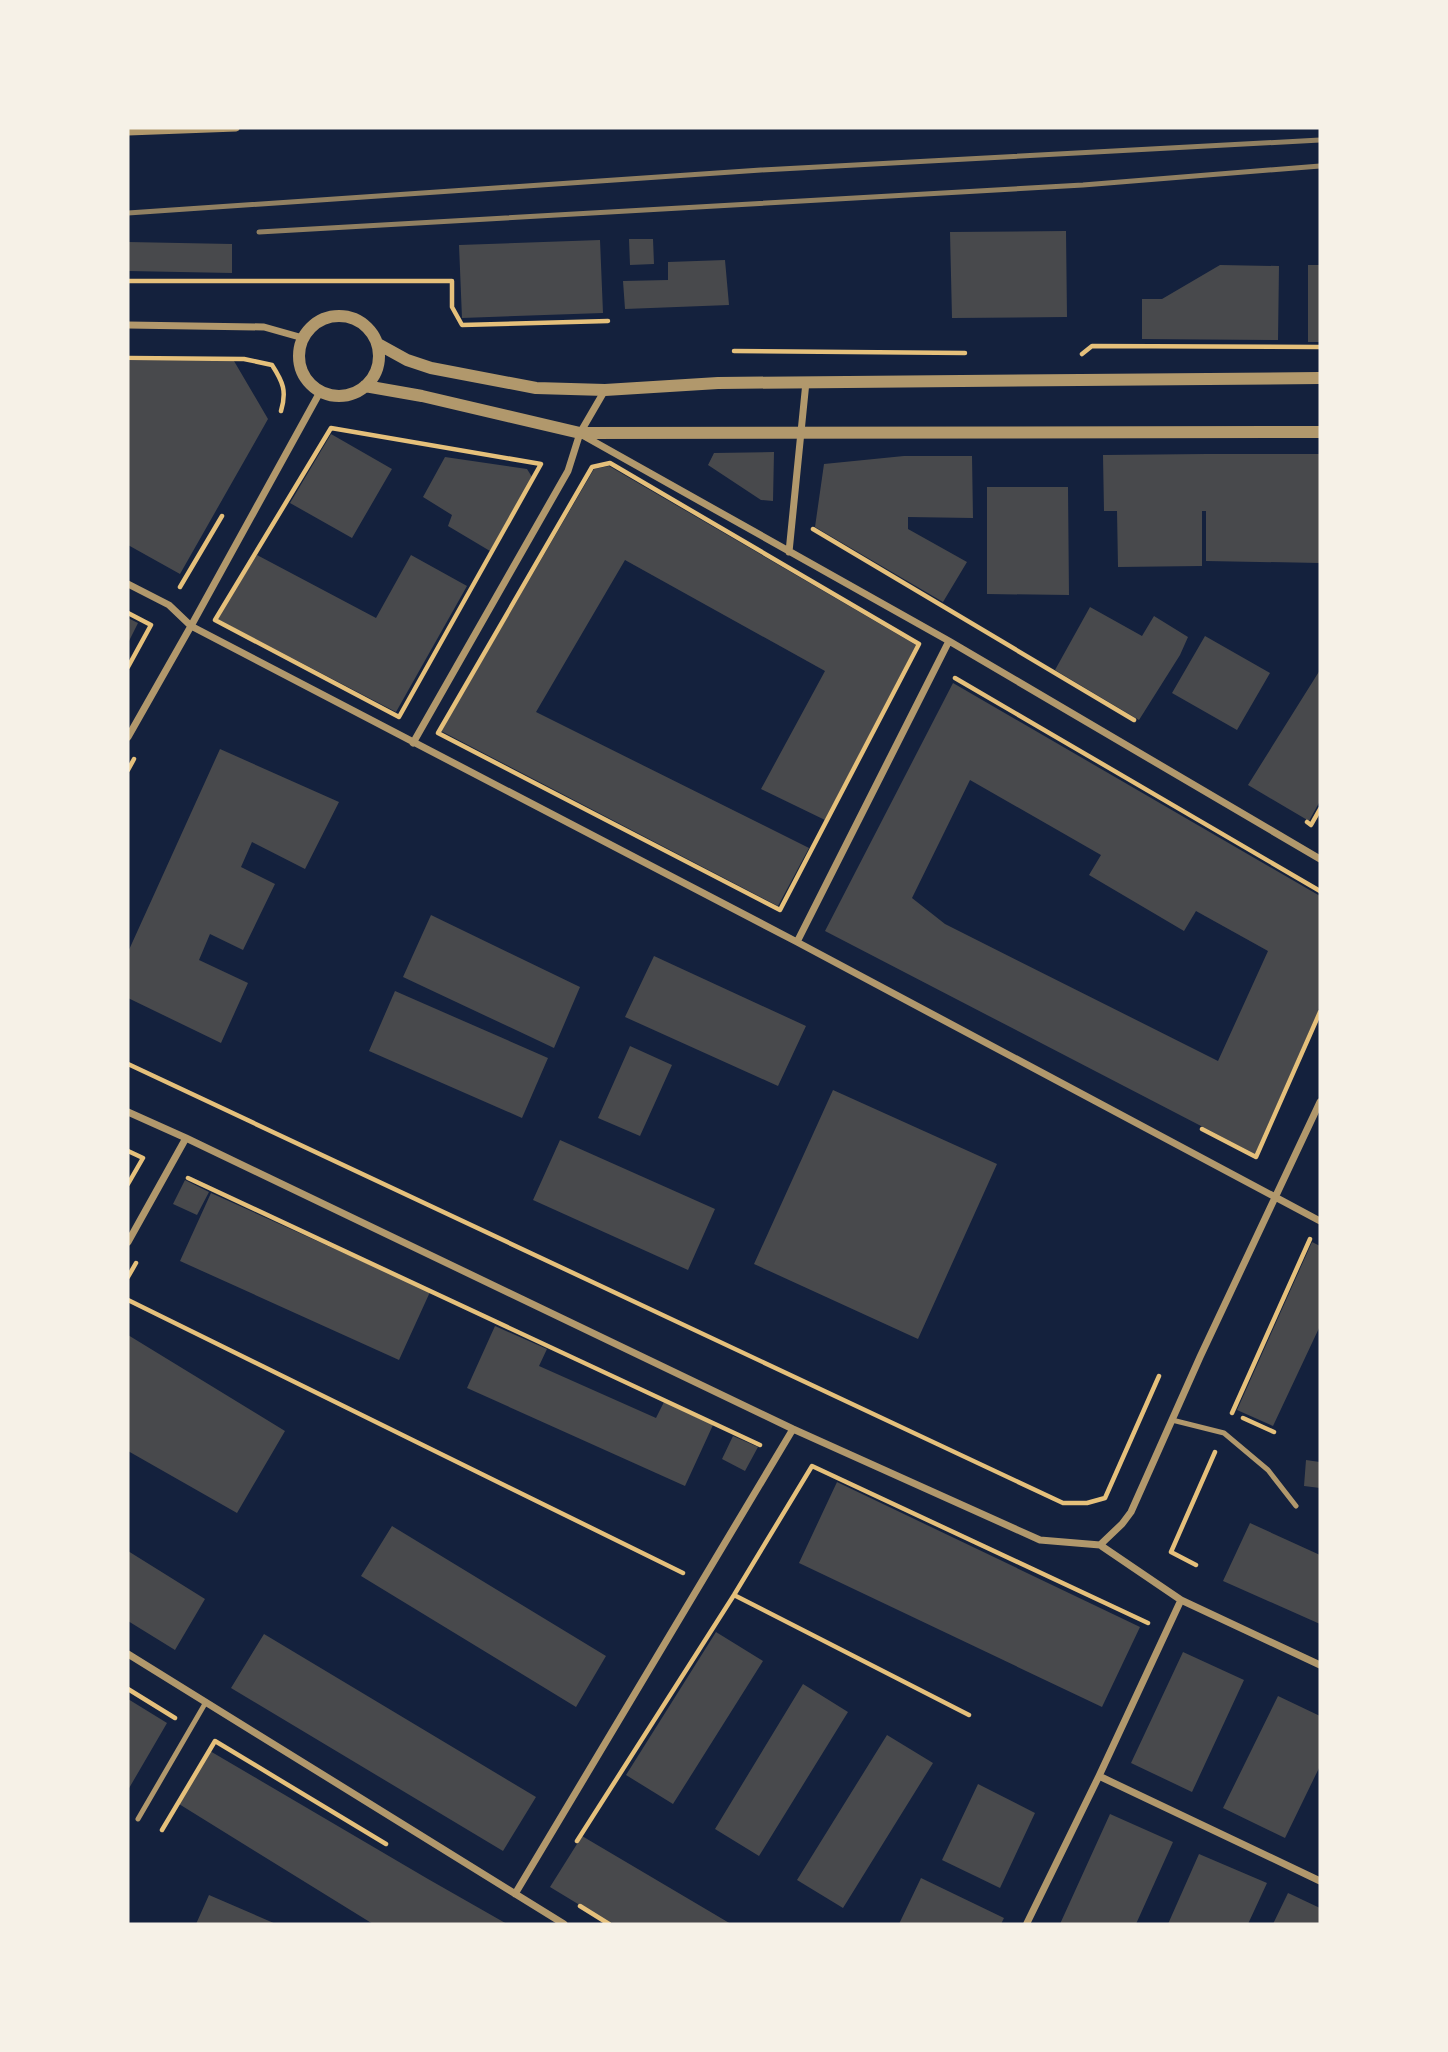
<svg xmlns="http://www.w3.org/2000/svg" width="1448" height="2052" font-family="'Playfair Display',serif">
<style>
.building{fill:#48494c;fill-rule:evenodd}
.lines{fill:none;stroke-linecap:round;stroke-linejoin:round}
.path{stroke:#e5c07b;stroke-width:4.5}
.service{stroke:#b1986c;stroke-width:5}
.minor{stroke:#b1986c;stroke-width:7}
.tertiary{stroke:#b1986c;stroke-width:12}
.rail{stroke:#918062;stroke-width:5}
</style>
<rect width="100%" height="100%" fill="#14213d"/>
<path class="building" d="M 1066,231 L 1067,317 L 952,318 L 950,232 Z
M 629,239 L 653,239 L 654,264 L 630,265 Z
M 600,240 L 603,313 L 462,318 L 459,245 Z
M 128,242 L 232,244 L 232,273 L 128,271 Z
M 725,260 L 729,305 L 625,309 L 623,281 L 668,280 L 668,262 Z
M 1220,265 L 1279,266 L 1278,340 L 1142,339 L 1142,299 L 1162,299 Z
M 1308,265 L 1320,265 L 1320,342 L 1308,342 Z
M 128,361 L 234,361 L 268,419 L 180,574 L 128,545 Z
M 331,434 L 392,469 L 352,538 L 290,503 Z
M 774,452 L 773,501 L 761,500 L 708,465 L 714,453 Z
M 1207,454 L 1320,454 L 1320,563 L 1206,561 L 1206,511 L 1202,511 L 1202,566 L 1118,567 L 1117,511 L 1104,511 L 1103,455 Z
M 904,456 L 972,456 L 973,518 L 908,517 L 908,529 L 967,562 L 943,602 L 815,527 L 824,464 Z
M 445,457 L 527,469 L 532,477 L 490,551 L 448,526 L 452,515 L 423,497 Z
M 609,466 L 916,645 L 825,820 L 761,789 L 825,671 L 625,560 L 536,712 L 809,848 L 778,906 L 441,731 L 594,469 Z
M 987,487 L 1068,487 L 1069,595 L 987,594 Z
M 257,555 L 376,618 L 411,555 L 467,586 L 396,712 L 217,619 Z
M 1090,607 L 1142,636 L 1154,616 L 1188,637 L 1180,655 L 1139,720 L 1055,670 Z
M 128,618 L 138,623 L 128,643 Z
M 1205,636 L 1270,673 L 1237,730 L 1172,693 Z
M 1320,670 L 1320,801 L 1309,821 L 1248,785 Z
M 953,683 L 1320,896 L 1320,1007 L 1255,1154 L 825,931 ZM 970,780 L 1101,855 L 1089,875 L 1184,931 L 1196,911 L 1268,951 L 1218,1061 L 945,924 L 912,898 Z
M 220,749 L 339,802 L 305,869 L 252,842 L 241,867 L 275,884 L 243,950 L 210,934 L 199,960 L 248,983 L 221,1043 L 128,998 L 128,952 Z
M 431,915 L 580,987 L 554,1048 L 403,977 Z
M 654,956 L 806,1026 L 778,1086 L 625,1017 Z
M 395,991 L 548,1058 L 522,1118 L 369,1051 Z
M 630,1046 L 672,1065 L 640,1136 L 598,1118 Z
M 833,1090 L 997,1164 L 918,1339 L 754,1264 Z
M 560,1140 L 715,1209 L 688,1270 L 533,1200 Z
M 185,1180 L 209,1192 L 197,1215 L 173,1204 Z
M 211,1193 L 430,1292 L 399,1360 L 180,1261 Z
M 1312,1242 L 1320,1246 L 1320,1326 L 1273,1426 L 1237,1410 Z
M 495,1326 L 547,1349 L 539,1366 L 656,1418 L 664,1402 L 713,1425 L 685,1486 L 467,1388 Z
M 128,1335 L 285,1431 L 237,1513 L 128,1451 Z
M 733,1436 L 758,1447 L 745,1471 L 722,1459 Z
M 1306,1460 L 1320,1462 L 1320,1488 L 1304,1486 Z
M 837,1482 L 1140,1627 L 1102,1707 L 799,1563 Z
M 1250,1523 L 1320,1555 L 1320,1624 L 1223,1581 Z
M 392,1526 L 606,1656 L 576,1707 L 361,1576 Z
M 128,1551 L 205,1599 L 175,1650 L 128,1621 Z
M 716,1632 L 763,1661 L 673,1804 L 626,1775 Z
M 264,1634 L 536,1797 L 503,1851 L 231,1688 Z
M 1183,1652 L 1244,1680 L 1192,1792 L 1131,1763 Z
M 803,1684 L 848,1712 L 759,1856 L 715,1829 Z
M 1278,1696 L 1320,1716 L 1320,1766 L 1285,1838 L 1223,1808 Z
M 128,1699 L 167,1723 L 128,1790 Z
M 887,1735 L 933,1763 L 843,1908 L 797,1880 Z
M 210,1751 L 428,1879 L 507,1924 L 373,1924 L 179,1804 Z
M 978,1784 L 1035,1813 L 1000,1888 L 942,1860 Z
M 1110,1814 L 1173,1842 L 1136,1924 L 1060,1924 Z
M 582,1836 L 731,1924 L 611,1924 L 550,1887 Z
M 1199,1854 L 1267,1883 L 1248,1924 L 1168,1924 Z
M 921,1878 L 1004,1918 L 1001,1924 L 899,1924 Z
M 1288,1893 L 1320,1908 L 1320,1924 L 1273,1924 Z
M 209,1895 L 276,1924 L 196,1924 Z"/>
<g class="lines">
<path class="path" d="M 128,281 L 452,281 L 452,307 L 462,325 L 608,321
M 734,351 L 965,353
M 1082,354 L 1092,346 L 1320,347
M 128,358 L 244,359 L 272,365 C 283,382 287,391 281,411
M 331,428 L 541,464 L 399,717 L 215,620 Z
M 610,463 L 919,644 L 780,910 L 438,733 L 592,467 Z
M 813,529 L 1134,720
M 180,587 L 222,516
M 128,613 L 151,625 L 128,667
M 955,678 L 1320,891
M 128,770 L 134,759
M 1307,822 L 1311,825 L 1320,809
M 128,1064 L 1063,1503 L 1087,1503 L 1105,1498 L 1159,1376
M 1202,1129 L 1256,1157 L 1320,1012
M 128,1151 L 143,1158 L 128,1184
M 188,1178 L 760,1445
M 128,1277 L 136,1263
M 128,1300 L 683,1573
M 1232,1413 L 1310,1239
M 1243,1418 L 1274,1432
M 1196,1565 L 1171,1552 L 1215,1452
M 734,1595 L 969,1715
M 128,1689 L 175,1718
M 162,1830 L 215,1741 L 386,1844
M 577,1841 L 734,1595 L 812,1466 L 1148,1623
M 580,1906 L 609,1924"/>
<path class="service" d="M 1172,1420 L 1224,1433 L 1268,1470 L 1296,1506
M 138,1819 L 206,1702"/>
<path class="minor" d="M 128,132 L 236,128
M 128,325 L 264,327 L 303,338
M 584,436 L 949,641 L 1320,859
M 789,552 L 806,382
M 128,584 L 169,605 L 191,626 L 797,942 L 1320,1221
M 128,737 L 191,626 L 320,392
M 413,743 L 568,471 L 580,433 L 605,390
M 797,942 L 949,641
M 128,1112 L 186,1138 L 793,1429 L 1040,1540 L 1100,1545 L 1181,1600 L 1320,1665
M 128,1242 L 186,1138
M 1100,1545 L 1122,1524 L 1131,1512 L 1200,1357 L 1320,1102
M 128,1654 L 564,1924
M 1099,1776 L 1320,1881
M 515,1894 L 793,1429
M 1027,1923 L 1099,1776 L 1181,1600"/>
<path class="tertiary" d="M299 356a40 40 0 1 1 80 0a40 40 0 1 1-80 0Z
M 378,344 L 407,360 L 431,368 L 536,388 L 605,390 L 718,383 L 1320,378
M 365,386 L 422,396 L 580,433 L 1320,432"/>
<path class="rail" d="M 128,213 L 761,170 L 1320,140
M 259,232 L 1083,185 L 1320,166"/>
</g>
<rect width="1448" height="2052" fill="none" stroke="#f6f1e7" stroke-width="259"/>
</svg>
